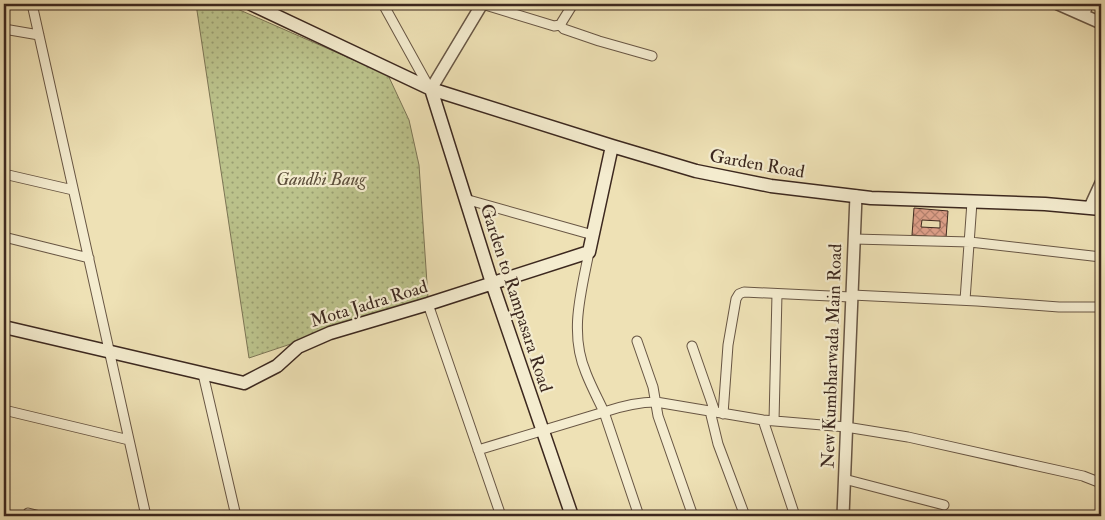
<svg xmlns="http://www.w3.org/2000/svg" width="1105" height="520" font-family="'IM FELL Double Pica',serif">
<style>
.park{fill:url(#park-dots);stroke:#7c7555}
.building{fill:url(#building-cross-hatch);stroke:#3c281f;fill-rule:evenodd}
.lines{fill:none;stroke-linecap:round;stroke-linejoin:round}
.minor-casing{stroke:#685644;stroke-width:11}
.tertiary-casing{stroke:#685644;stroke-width:14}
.secondary-casing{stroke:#3c281f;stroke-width:15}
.minor{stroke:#f4eccf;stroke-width:9}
.tertiary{stroke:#f4eccf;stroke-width:11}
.secondary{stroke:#f4eccf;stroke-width:12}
.labels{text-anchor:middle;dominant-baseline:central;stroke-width:4.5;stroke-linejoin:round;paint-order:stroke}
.street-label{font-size:18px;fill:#3c281f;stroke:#f4eccf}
.park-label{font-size:18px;font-style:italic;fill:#5c4e3a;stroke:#f4eccf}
</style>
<defs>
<pattern id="park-dots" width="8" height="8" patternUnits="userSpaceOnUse" patternTransform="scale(1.25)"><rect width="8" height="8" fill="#bbc28b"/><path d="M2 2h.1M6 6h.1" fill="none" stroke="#999e71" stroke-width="1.8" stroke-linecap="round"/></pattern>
<pattern id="building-cross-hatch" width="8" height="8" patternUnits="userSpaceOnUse" patternTransform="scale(1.25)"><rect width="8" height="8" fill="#e0a18b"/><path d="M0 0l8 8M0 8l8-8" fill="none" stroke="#b78371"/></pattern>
</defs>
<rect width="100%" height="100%" fill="#eee1b5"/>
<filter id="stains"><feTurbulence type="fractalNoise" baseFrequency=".004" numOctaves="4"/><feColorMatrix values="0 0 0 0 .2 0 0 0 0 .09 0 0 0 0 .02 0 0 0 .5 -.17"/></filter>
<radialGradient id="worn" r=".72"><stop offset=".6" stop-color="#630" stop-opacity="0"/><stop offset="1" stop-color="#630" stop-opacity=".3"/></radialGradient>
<path class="park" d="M 196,4 L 226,4 L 388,75 L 409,120 L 419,165 L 428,298 L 249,358 Z"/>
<path class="building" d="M 914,208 L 948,211 L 946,238 L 912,235 ZM 922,220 L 940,221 L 940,228 L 921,227 Z"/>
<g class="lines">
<defs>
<path id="minor" d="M 32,4 L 146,516
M 383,4 L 430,89
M 482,4 L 554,26 L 560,25 L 573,4
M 1084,15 L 1089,4
M 560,25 L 564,29 L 599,41 L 652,56
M 4,29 L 39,35
M 4,174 L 73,190
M 465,199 L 593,235
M 4,237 L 89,258
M 854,239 L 970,242 L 1101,257
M 852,295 L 977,301 L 1059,307 L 1101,307
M 965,300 L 972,202
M 428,304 L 501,516
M 637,341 L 653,387 L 658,416 L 693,516
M 692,346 L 715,412
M 203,374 L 236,516
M 4,410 L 129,440
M 710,411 L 718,444 L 745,516
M 723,414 L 728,345 L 736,299 L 739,294 L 744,292 L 851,297
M 763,420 L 795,516
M 774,421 L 777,294
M 478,450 L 604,412 C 598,399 591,386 586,373 C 569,333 581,293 589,252
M 844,479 L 944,505
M 28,513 L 40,516
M 639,516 L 604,412 C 622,406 637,402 656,402 L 763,420 L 846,427 L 908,437 L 1083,476 L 1101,483"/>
<path id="tertiary" d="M 1058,4 L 1101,23
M 431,89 L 482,4
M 1090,207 L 1101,183
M 843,516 L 856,196"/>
<path id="secondary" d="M 251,4 L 431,89 L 612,146 L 696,171 L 771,186 L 871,198 L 1045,204 L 1101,209
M 431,89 L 492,283 L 572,516
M 4,327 L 244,383 L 277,366 L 298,347 L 330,333 L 428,304 L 589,252 L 612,146"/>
</defs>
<use href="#minor" class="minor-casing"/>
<use href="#tertiary" class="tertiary-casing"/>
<use href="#secondary" class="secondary-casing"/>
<use href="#minor" class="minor"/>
<use href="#tertiary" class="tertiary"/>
<use href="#secondary" class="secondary"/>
</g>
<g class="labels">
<g class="street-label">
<text transform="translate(757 164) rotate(10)">Garden Road</text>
<text transform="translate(516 298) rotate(72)">Garden to Rampasara Road</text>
<text transform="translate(369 304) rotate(-17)">Mota Jadra Road</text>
<text transform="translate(832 356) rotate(-88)">New Kumbharwada Main Road</text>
</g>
<g class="park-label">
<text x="321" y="179">Gandhi Baug</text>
</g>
</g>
<rect width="1105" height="520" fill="none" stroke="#eee1b5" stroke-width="20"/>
<rect x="5" y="5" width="1095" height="510" fill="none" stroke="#3c281f" stroke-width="2.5"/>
<rect x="10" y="10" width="1085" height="500" fill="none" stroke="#3c281f"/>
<rect width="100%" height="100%" filter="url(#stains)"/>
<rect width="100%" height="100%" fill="url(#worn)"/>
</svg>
